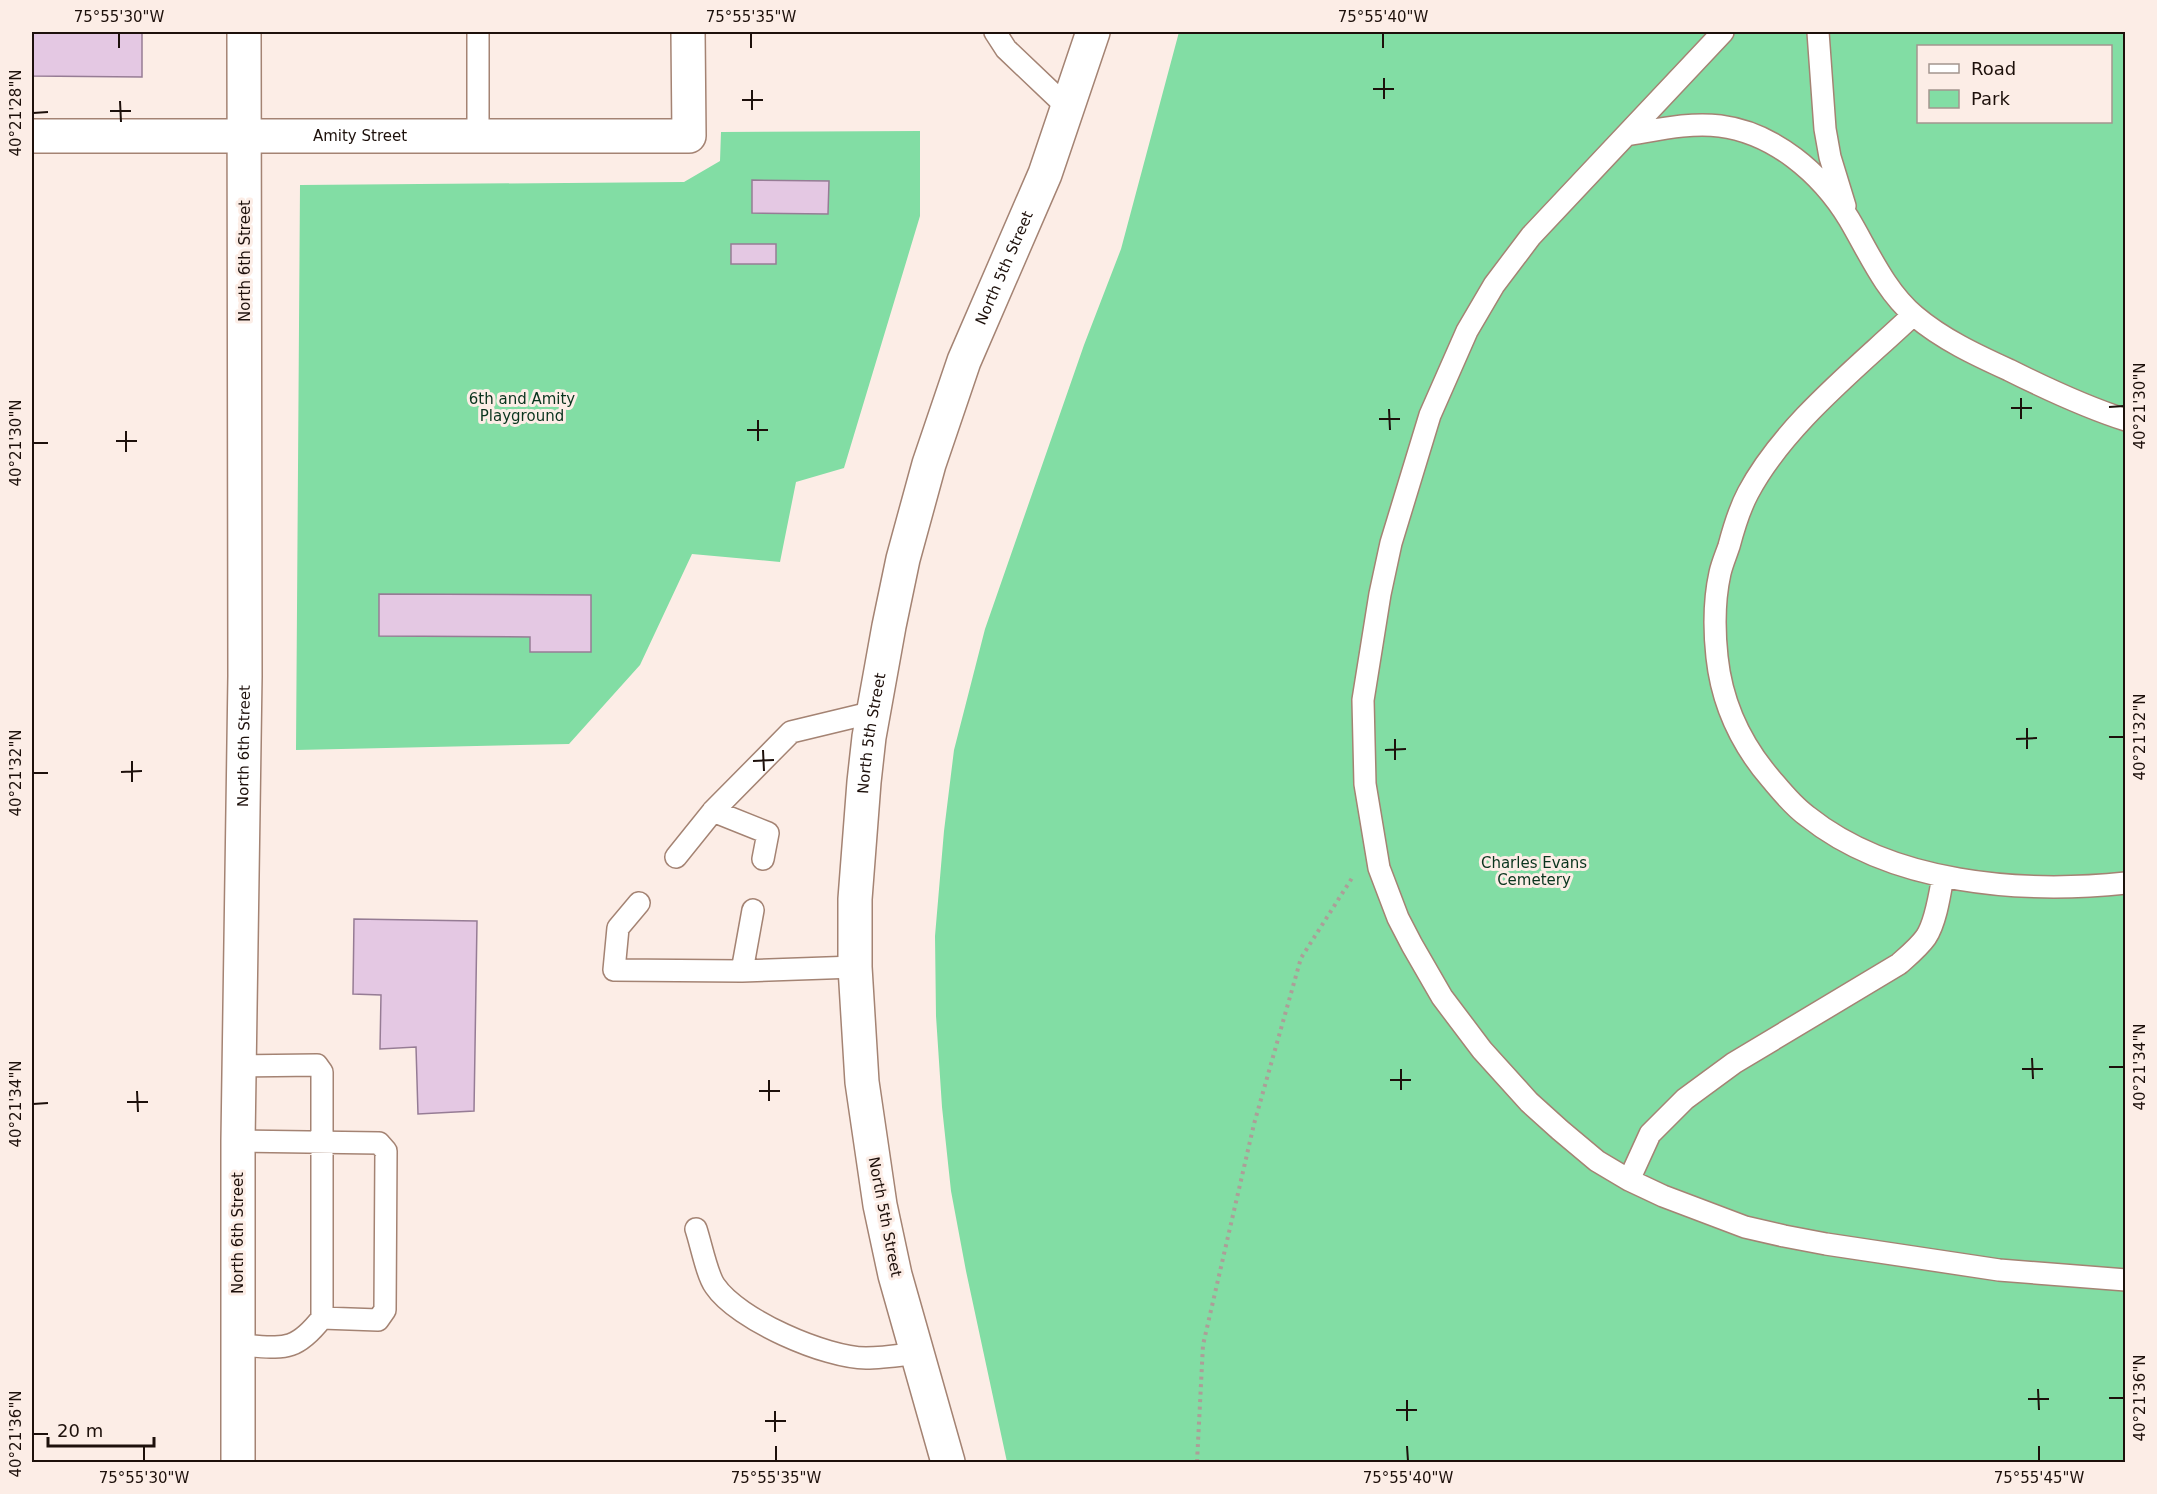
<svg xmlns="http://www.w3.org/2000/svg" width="2157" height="1494" font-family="'DejaVu Sans',sans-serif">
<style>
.green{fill:#82dda4;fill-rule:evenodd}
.building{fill:#e4c8e3;stroke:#967c95;stroke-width:1.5}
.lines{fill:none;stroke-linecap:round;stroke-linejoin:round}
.lane-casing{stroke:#a48373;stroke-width:24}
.street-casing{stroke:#a48373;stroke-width:36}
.secondary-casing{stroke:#a48373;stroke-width:36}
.primary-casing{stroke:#a48373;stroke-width:36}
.path{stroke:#ac9e98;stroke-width:4;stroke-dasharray:3 4.5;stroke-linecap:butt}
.lane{stroke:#fff;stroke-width:21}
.street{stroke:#fff;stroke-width:33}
.secondary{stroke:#fff;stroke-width:33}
.primary{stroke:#fff;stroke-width:33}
.ticks{fill:none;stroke:#1d100b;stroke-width:2}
.labels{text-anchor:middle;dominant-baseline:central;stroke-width:6;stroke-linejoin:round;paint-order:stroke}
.street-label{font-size:15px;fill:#1d100b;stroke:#fcede6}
.park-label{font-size:15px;fill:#09341d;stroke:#fcede6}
.neatline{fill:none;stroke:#1d100b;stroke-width:2}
.ticks-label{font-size:15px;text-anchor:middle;fill:#1d100b}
</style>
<rect width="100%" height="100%" fill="#fcede6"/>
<path class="green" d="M 1179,32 L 2125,32 L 2125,1462 L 1007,1462 L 966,1271 L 951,1191 L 942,1107 L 936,1016 L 935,936 L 944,831 L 954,750 L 985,629 L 1084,345 L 1121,249 ZM 1918,46 L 2110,46 L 2110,122 L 1918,122 Z
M 920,131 L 920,216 L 844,468 L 796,482 L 780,562 L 692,554 L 640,665 L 569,744 L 296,750 L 300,185 L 684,182 L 720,161 L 721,132 Z"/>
<path class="building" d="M 32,32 L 142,32 L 142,77 L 32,76 Z
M 752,180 L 829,181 L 828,214 L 752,213 Z
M 731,244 L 776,244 L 776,264 L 731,264 Z
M 379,594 L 591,595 L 591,652 L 530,652 L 530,637 L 379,636 Z
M 354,919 L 477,921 L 474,1111 L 418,1114 L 416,1047 L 380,1049 L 381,995 L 353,994 Z"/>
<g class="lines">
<defs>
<path id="lane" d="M 478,32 L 478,136
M 995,32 L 1006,49 L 1068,108
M 1723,32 L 1531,236 L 1494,285 L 1467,331 L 1430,415 L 1391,543 L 1380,594 L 1363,700 L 1365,784 L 1379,868 L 1398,918 L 1412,945 L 1442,997 L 1482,1050 L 1529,1102 L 1560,1130 L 1597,1161 L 1629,1180 L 1663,1196 L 1745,1227 L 1784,1236 L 1826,1244 L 1999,1270 L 2126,1280
M 1818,32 L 1825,129 L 1830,157 L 1845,206
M 1626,135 C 1657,130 1689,122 1720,126 C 1774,133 1821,173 1849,219 C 1868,251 1885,291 1915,316 C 1942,339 1976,355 2009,370 C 2047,389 2085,407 2126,420
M 1913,315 C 1857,368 1784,425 1748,493 C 1739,510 1734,527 1729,546 C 1726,555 1722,564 1720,573 C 1714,600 1714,629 1717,657 C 1722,704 1740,743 1771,779 C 1782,792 1793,806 1807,816 C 1892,884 2021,894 2126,883
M 713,811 L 768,833 L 763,859
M 676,857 L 713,811 L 791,732 L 874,712
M 639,903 L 618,928 L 614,970 L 742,971 L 855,967
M 742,971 L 753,910
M 238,1141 L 379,1143 L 386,1151 L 385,1310 L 378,1320 L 322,1318
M 1629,1180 L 1650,1134 L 1685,1099 L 1734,1063 L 1899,964 C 1908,956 1919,947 1926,937 C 1936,922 1940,893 1943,876
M 696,1229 C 701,1244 707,1275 715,1286 C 738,1320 826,1358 866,1358 C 883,1358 901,1355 917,1353
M 238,1345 C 281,1347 293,1355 322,1318 L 322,1072 L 317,1065 L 239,1066"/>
<g id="street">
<path id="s1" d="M 32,136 L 689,136 L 688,32"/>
</g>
<g id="secondary">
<path id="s2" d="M 238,1462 L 238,1141 L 245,676 L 244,32"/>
</g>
<g id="primary">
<path id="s3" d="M 948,1462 L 895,1275 L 880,1205 L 862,1082 L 855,967 L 855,899 L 864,782 L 869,737 L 889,626 L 903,559 L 929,464 L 964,361 L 1045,174 L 1093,32"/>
</g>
</defs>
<use href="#lane" class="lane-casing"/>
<use href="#street" class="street-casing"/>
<use href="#secondary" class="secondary-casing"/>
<use href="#primary" class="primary-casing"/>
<path class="path" d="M 1197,1462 L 1203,1345 L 1254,1124 L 1301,958 L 1352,878"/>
<use href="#lane" class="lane"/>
<use href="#street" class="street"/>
<use href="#secondary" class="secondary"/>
<use href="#primary" class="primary"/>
</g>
<path class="ticks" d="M 119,33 L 119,48M 751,33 L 751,48M 1383,33 L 1383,48M 1384,78 L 1384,99M 1373,89 L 1394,89M 752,90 L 752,110M 742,100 L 763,100M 120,101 L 121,122M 110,111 L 131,111M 33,113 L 48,112M 2021,398 L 2021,419M 2109,407 L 2124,406M 2011,408 L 2032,408M 1389,409 L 1390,430M 1379,419 L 1400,419M 758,420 L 758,441M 747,430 L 768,430M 126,431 L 126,452M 116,441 L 137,441M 33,443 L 48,443M 2027,728 L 2027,749M 2109,737 L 2124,737M 1395,739 L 1395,760M 2016,739 L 2037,738M 763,750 L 764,771M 1385,750 L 1406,749M 132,761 L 132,782M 753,761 L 774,760M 121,772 L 142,771M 33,773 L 48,773M 2032,1058 L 2033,1079M 2109,1067 L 2124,1067M 1401,1069 L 1401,1090M 2022,1069 L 2043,1069M 769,1080 L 769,1101M 1390,1080 L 1411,1080M 137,1091 L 138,1112M 759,1091 L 780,1091M 127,1102 L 148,1102M 33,1104 L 48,1103M 2038,1389 L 2039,1410M 2109,1398 L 2124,1398M 2028,1399 L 2049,1399M 1407,1400 L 1407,1421M 1396,1410 L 1417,1410M 775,1411 L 775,1432M 765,1421 L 786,1421M 33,1434 L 48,1434M 144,1446 L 144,1461M 776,1446 L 776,1461M 1407,1446 L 1408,1461M 2039,1446 L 2039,1461"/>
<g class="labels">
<g class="street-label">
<text stroke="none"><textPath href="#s1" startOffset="328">Amity Street</textPath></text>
<text transform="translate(245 261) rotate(-90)">North 6th Street</text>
<text stroke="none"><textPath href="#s3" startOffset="1226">North 5th Street</textPath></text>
<text stroke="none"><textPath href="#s3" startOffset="740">North 5th Street</textPath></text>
<text stroke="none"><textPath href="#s2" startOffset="716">North 6th Street</textPath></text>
<text transform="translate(885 1217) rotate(79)">North 5th Street</text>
<text transform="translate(238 1233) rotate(-90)">North 6th Street</text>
</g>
<g class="park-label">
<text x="522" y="399">6th and Amity<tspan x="522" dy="17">Playground</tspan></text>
<text x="1534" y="863">Charles Evans<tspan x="1534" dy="17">Cemetery</tspan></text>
</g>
</g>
<rect width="2157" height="1494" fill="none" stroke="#fcede6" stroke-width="66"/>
<rect x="1917" y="45" width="195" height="78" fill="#fcede6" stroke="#a3958e" stroke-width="1.5"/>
<rect x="1929" y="64" width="30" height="9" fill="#ffffff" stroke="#a3958e" stroke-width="1.5"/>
<text x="1971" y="75" font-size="18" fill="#1d100b">Road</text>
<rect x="1929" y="90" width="30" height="18" fill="#82dda4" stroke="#a3958e" stroke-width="1.5"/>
<text x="1971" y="105" font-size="18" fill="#1d100b">Park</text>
<path d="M48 1437v9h106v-9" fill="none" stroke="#1d100b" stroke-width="3"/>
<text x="57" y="1437" font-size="18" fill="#1d100b" stroke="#fcede6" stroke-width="4.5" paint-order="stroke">20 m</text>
<rect x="33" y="33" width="2091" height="1428" class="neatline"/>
<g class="ticks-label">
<text x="119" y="22">75°55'30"W</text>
<text x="751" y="22">75°55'35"W</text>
<text x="1383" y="22">75°55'40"W</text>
<text transform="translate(16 113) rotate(-90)" y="5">40°21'28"N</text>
<text transform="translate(2140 406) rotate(-90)" y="5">40°21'30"N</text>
<text transform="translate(16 443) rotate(-90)" y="5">40°21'30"N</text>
<text transform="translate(2140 737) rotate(-90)" y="5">40°21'32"N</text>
<text transform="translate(16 773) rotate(-90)" y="5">40°21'32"N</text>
<text transform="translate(2140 1067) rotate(-90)" y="5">40°21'34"N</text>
<text transform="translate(16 1104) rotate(-90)" y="5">40°21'34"N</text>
<text transform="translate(2140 1398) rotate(-90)" y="5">40°21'36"N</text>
<text transform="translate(16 1434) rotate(-90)" y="5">40°21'36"N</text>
<text x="144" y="1483">75°55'30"W</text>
<text x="776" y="1483">75°55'35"W</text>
<text x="1408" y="1483">75°55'40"W</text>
<text x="2039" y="1483">75°55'45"W</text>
</g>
</svg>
